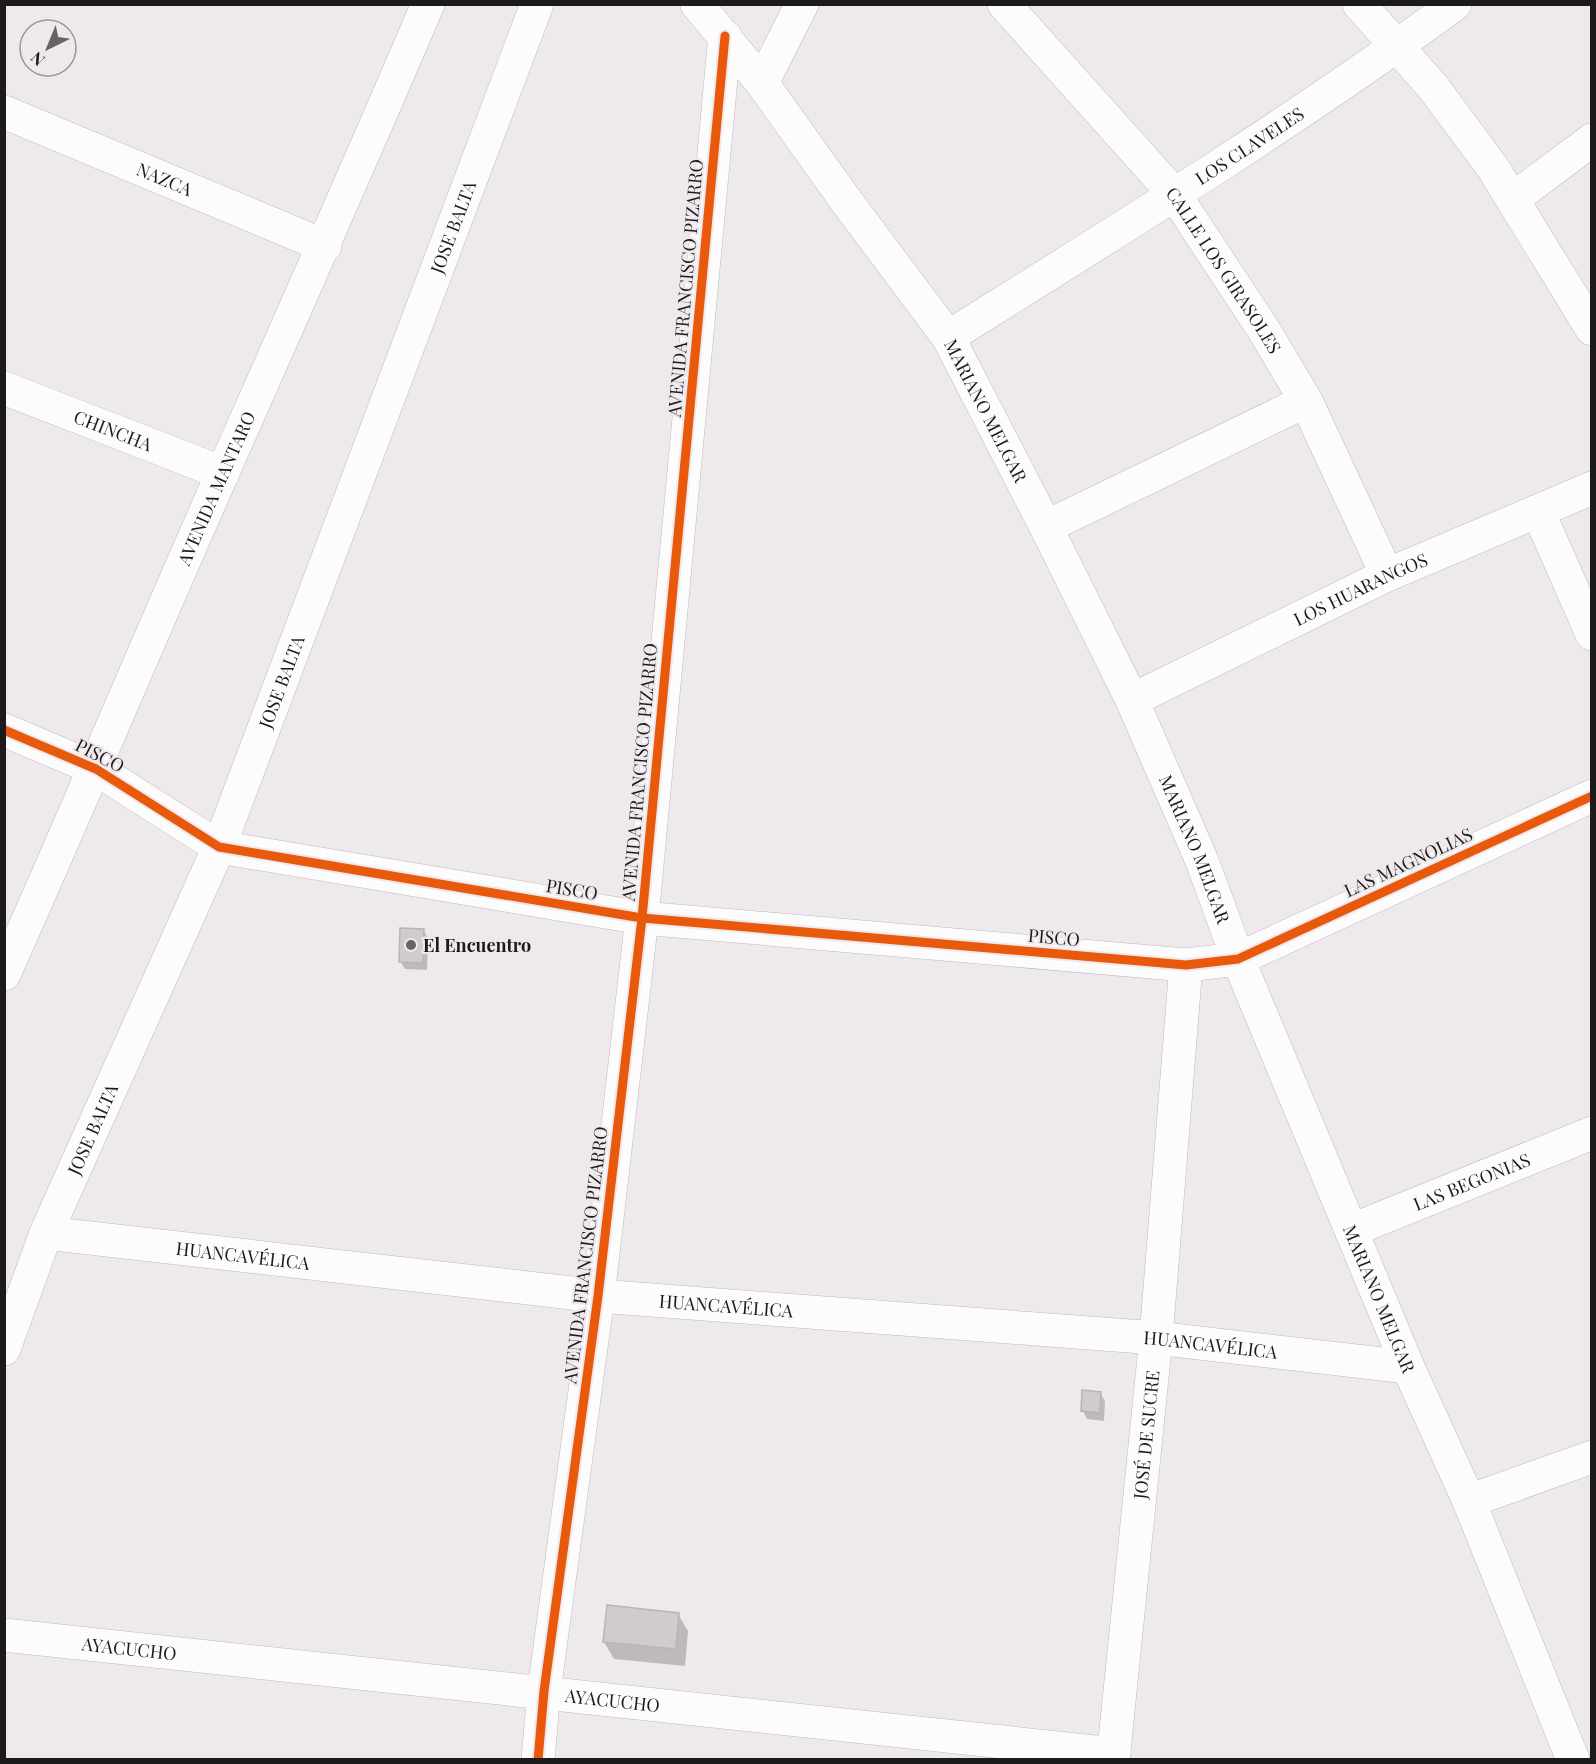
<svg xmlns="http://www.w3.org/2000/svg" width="1596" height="1764" font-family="'Playfair Display',serif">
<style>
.shadow{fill:#0003}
.building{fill:#cfcbce;stroke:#b8b4b7;stroke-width:1.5}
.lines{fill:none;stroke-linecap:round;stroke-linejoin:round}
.street-casing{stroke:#bebabd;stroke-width:34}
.secondary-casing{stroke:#bebabd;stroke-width:34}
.street{stroke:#fcfcfc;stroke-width:33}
.secondary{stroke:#fcfcfc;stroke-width:33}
.cycleway-casing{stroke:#efe8ed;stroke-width:13}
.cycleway{stroke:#e8590c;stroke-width:9}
.poi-dot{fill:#666265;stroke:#efe8ed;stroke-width:2}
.labels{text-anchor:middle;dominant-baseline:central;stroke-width:4.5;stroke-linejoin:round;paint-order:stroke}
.street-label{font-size:18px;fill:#1d1a1c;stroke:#efe8ed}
.poi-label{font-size:18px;font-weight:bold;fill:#1d1a1c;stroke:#efe8ed;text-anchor:start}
</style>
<rect width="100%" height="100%" fill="#eee9ec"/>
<path class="shadow" d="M 423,930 L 428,938 L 427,970 L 405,969 L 400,961 Z
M 1100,1393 L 1105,1401 L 1104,1421 L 1087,1419 L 1083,1411 Z
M 678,1614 L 688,1631 L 685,1666 L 614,1659 L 604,1642 Z"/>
<path class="building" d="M 400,928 L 424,929 L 423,963 L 399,962 Z
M 1082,1390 L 1101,1392 L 1100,1413 L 1081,1411 Z
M 607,1605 L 679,1613 L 676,1649 L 603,1642 Z"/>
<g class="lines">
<defs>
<g id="street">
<path id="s1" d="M 1004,4 L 1175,195 L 1265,332 L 1306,401 L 1387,575"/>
<path d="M 1359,4 L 1433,87 L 1493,168 L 1592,329"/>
<path d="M 762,83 L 802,4"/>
<path id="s2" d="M 4,112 L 325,246"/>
<path d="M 1514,198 L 1592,140"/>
<path id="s3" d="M 948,337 C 1119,230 1291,124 1455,4"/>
<path id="s4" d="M 4,388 L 223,473"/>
<path d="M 1538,511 L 1592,634"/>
<path d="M 1046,527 L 1306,401"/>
<path id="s5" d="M 1132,700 L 1387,575 L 1592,488"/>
<path d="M 4,730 L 96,769 L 219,847 L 642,918 L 1186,965 L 1238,959 L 1592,796"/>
<path id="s6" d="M 4,974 C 79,807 149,639 223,472 C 292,316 361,161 428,4"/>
<path id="s7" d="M 1352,1230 L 1592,1133"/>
<path id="s8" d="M 46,1233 L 598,1296 L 1156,1338 L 1408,1367"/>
<path id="s9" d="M 4,1349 L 46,1233 L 219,847 L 537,4"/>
<path d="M 1469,1501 L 1592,1457"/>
<path id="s10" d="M 4,1635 L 1114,1754"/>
<path d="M 538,1760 L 544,1691 L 598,1296 L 642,918 L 725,36"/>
<path id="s11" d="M 1113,1760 L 1156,1338 L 1186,965"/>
</g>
<g id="secondary">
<path id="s12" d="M 697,4 L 762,83 L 844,198 L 948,337 L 1046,527 L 1132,700 L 1202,861 L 1238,959 L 1408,1367 L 1469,1501 L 1573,1760"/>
</g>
</defs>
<use href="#street" class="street-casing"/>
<use href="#secondary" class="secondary-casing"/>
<use href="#street" class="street"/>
<use href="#secondary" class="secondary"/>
<defs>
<path id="cycleway" d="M 4,730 L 96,769 L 219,847 L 642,918 L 1186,965 L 1238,959 L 1592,796
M 538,1760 L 544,1691 L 598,1296 L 642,918 L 725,36"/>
</defs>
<use href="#cycleway" class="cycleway-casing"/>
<use href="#cycleway" class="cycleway"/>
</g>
<circle class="poi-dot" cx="411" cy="945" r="6"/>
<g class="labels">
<g class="street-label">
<text stroke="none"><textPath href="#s3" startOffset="357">LOS CLAVELES</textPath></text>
<text stroke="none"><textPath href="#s2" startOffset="174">NAZCA</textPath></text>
<text stroke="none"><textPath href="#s9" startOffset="1209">JOSE BALTA</textPath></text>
<text stroke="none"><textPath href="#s1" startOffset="346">CALLE LOS GIRASOLES</textPath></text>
<text transform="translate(685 288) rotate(-85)">AVENIDA FRANCISCO PIZARRO</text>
<text stroke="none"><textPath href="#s12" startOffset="500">MARIANO MELGAR</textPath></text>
<text stroke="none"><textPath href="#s4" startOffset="117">CHINCHA</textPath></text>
<text stroke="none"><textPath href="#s6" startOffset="530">AVENIDA MANTARO</textPath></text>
<text stroke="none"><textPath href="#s5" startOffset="254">LOS HUARANGOS</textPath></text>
<text stroke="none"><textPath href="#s9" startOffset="723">JOSE BALTA</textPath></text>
<text transform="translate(100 755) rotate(27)">PISCO</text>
<text transform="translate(639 772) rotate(-85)">AVENIDA FRANCISCO PIZARRO</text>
<text stroke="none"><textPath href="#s12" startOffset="986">MARIANO MELGAR</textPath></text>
<text transform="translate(1408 862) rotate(-25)">LAS MAGNOLIAS</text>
<text transform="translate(572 889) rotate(9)">PISCO</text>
<text transform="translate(1054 937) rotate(5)">PISCO</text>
<text stroke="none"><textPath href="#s9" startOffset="237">JOSE BALTA</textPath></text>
<text stroke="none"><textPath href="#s7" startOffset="129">LAS BEGONIAS</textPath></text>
<text stroke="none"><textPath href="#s8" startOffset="198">HUANCAVÉLICA</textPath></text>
<text transform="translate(585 1255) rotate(-83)">AVENIDA FRANCISCO PIZARRO</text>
<text stroke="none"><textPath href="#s12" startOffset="1472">MARIANO MELGAR</textPath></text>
<text stroke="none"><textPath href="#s8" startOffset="684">HUANCAVÉLICA</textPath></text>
<text stroke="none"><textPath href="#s8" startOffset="1170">HUANCAVÉLICA</textPath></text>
<text stroke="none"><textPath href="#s11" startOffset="327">JOSÉ DE SUCRE</textPath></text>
<text stroke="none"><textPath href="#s10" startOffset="126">AYACUCHO</textPath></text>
<text stroke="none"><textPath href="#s10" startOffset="612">AYACUCHO</textPath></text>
</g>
<g class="poi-label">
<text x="423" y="945">El Encuentro</text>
</g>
</g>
<rect width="1596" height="1764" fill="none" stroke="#1d1a1c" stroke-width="12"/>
<g transform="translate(48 48) rotate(223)"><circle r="28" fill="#efe8ed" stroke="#9b9699" stroke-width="1.5"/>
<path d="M0-4.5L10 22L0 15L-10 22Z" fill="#666265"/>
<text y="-9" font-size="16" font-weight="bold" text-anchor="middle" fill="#1d1a1c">N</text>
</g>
</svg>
